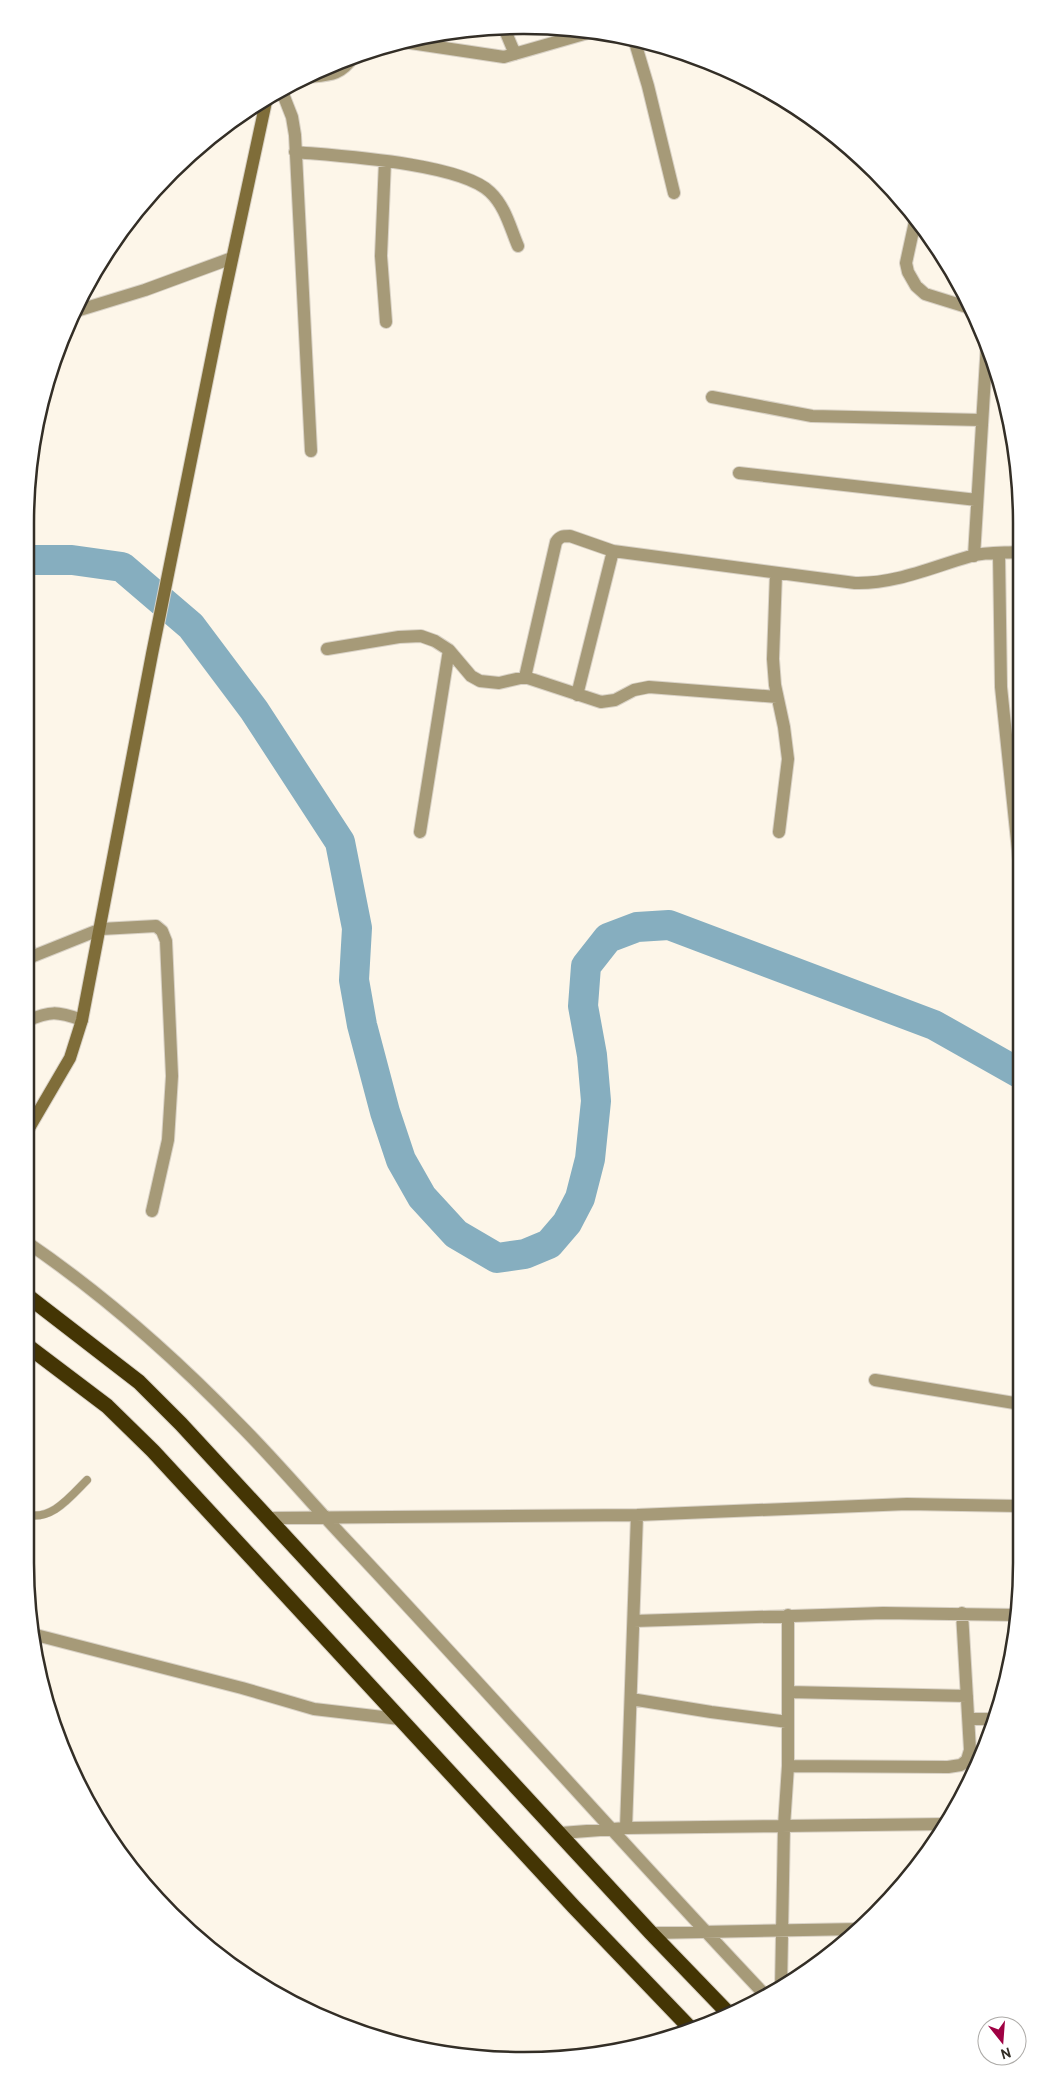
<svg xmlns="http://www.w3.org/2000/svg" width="1047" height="2086" font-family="Overpass,sans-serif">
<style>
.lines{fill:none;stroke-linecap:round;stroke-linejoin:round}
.river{stroke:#86aebf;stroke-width:30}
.lane-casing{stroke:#d9d2c6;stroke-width:9}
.street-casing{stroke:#d9d2c6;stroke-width:14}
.secondary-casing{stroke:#d9d2c6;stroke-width:14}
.highway-casing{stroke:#d9d2c6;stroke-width:17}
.lane{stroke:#a69a78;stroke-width:8}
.street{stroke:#a69a78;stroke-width:12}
.secondary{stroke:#7f6d39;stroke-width:12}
.highway{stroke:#443504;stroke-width:15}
.rim{fill:none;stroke:#332e26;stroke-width:2.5}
</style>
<rect width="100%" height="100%" fill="#fdf6e9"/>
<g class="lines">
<path class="river" d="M 26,560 L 72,560 L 122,567 L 191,626 L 254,710 L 340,842 L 357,928 L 354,980 L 362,1025 L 385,1112 L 401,1160 L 422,1197 L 456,1234 L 497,1258 L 525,1254 L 549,1244 L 567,1223 L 580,1198 L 590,1159 L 596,1101 L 592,1055 L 583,1006 L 586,966 L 608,938 L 637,927 L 669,925 L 934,1025 L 1019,1073"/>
<defs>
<path id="lane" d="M 25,1514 C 51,1522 70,1497 87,1480"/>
<path id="street" d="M 504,28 L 515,54
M 634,39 L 648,86 L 674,193
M 404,42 L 504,57 L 591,32
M 307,77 C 330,75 340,76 354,56
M 281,89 L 292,117 L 295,135 L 311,451
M 295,152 C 339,156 460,163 490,192 C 505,206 510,227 518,246
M 385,161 L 381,256 L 386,322
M 916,217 L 906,263 L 908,272 L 916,286 L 925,294 L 970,308
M 73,312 L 145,290 L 232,258
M 712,397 L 812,416 L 981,420
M 739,473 L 977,500
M 999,554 L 1001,687 L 1019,860
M 974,556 L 987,343
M 776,573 L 773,659 L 775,685 L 784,727 L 788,759 L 779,832
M 327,649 L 399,637 L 421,636 L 435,641 L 449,650 L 471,676 L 480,681 L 499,683 L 525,677 L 601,702 L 615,700 L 634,690 L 649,687 L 777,697
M 525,677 L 556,542 C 560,536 563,536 570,536 L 613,551 L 855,583 C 896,584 932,567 971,556 C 986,552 1003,553 1018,552
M 577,695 L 613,551
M 420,832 L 449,650
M 26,937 L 31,957
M 26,959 L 101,929 L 156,926 L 162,931 L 166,941 L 172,1076 L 168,1140 L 152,1211
M 26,1021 C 51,1011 56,1011 82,1020
M 25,1241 C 103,1294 174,1357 239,1424 C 277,1462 311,1503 348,1542 C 489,1692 625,1847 767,1997
M 875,1380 L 1020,1404
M 269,1518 L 637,1515 L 907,1504 L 1021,1506
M 634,1621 L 883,1613 L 1018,1615
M 32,1634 L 242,1688 L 314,1709 L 400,1719
M 788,1692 L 967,1696
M 631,1699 L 711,1712 L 788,1722
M 969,1719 L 995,1719
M 788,1766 L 948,1767 L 961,1765 L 967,1760 L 970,1750 L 962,1613
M 626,1828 L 637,1515
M 561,1833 L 626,1828 L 947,1824
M 651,1933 L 859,1929
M 781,1988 L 784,1826 L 788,1766 L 788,1615"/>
<path id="secondary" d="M 25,1135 L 70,1058 L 82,1020 L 152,654 L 221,311 L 267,97"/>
<path id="highway" d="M 25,1294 L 139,1382 L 181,1424 L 651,1933 L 730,2015
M 25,1344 L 107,1406 L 153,1451 L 574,1907 L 691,2029"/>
</defs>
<use href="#lane" class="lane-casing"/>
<use href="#street" class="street-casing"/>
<use href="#secondary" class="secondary-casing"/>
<use href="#highway" class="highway-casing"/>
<use href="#lane" class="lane"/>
<use href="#street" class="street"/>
<use href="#secondary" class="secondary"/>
<use href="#highway" class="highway"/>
</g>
<path d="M0 0H1047V2086H0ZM523 34H524A489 489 0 0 1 1013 523V1563A489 489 0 0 1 524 2052H523A489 489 0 0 1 34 1563V523A489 489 0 0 1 523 34Z" fill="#fff" fill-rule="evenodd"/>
<path class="rim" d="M523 34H524A489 489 0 0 1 1013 523V1563A489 489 0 0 1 524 2052H523A489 489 0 0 1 34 1563V523A489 489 0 0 1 523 34Z"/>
<g transform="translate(1002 2041) rotate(163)"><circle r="24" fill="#ffffff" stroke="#adaba8"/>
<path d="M0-4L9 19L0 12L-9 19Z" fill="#9f0143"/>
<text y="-8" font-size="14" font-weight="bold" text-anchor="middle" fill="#332e26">N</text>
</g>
</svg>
